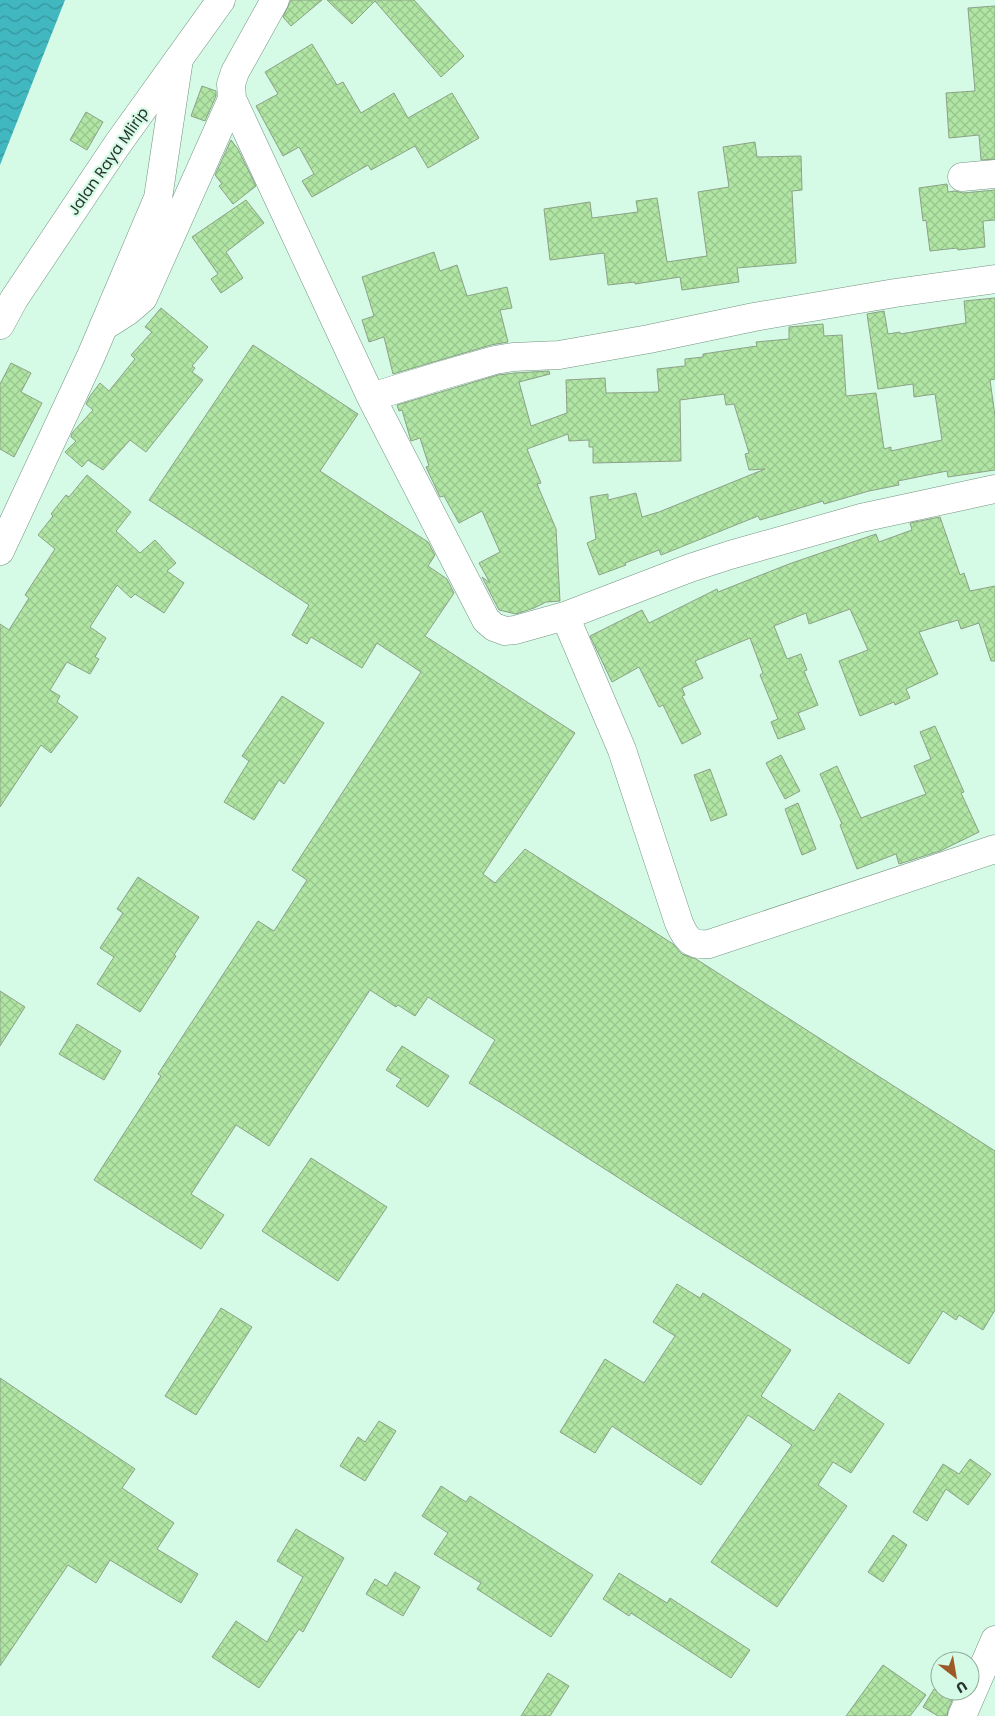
<svg xmlns="http://www.w3.org/2000/svg" width="995" height="1716" font-family="Poppins,sans-serif">
<style>
.water{fill:url(#water-waves)}
.building{fill:url(#building-cross-hatch);stroke:#8ca287}
.lines{fill:none;stroke-linecap:round;stroke-linejoin:round}
.minor-casing{stroke:#739482;stroke-width:29}
.major-casing{stroke:#739482;stroke-width:29}
.minor{stroke:#fff;stroke-width:28}
.major{stroke:#fff;stroke-width:28}
.labels{text-anchor:middle;dominant-baseline:central;stroke-width:4.5;stroke-linejoin:round;paint-order:stroke}
.street-label{font-size:15px;fill:#26352d;stroke:#d5fae5}
</style>
<defs>
<pattern id="water-waves" width="16" height="10" patternUnits="userSpaceOnUse" patternTransform="scale(1.25)"><rect width="16" height="10" fill="#41b7c0"/><path d="M0 5q4-4 8 0t8 0" fill="none" stroke="#36969c"/></pattern>
<pattern id="building-cross-hatch" width="8" height="8" patternUnits="userSpaceOnUse" patternTransform="scale(1.25)"><rect width="8" height="8" fill="#b1e5a4"/><path d="M0 0l8 8M0 8l8-8" fill="none" stroke="#98c58e"/></pattern>
</defs>
<rect width="100%" height="100%" fill="#d5fae5"/>
<path class="water" d="M 0,0 L 65,0 L 0,165 Z"/>
<path class="building" d="M 291,0 L 322,0 L 291,26 L 283,17 Z
M 327,0 L 414,0 L 464,56 L 441,77 L 375,1 L 352,24 Z
M 995,6 L 995,159 L 981,160 L 979,135 L 949,138 L 946,93 L 975,91 L 968,8 Z
M 312,44 L 337,85 L 343,82 L 361,113 L 394,93 L 408,118 L 452,93 L 479,138 L 428,168 L 415,146 L 371,170 L 368,165 L 312,197 L 302,181 L 314,174 L 299,147 L 283,156 L 256,106 L 278,94 L 265,72 Z
M 202,86 L 216,91 L 216,96 L 205,121 L 191,116 Z
M 86,112 L 103,122 L 87,150 L 70,140 Z
M 231,140 L 238,149 L 256,186 L 233,204 L 219,186 L 222,184 L 215,175 Z
M 755,142 L 757,157 L 801,156 L 802,190 L 792,191 L 796,263 L 737,268 L 739,282 L 682,290 L 680,277 L 635,284 L 635,282 L 608,285 L 604,253 L 550,260 L 544,209 L 590,202 L 592,218 L 638,212 L 636,201 L 657,198 L 667,262 L 707,256 L 698,192 L 729,187 L 723,147 Z
M 947,184 L 948,192 L 955,191 L 963,193 L 995,190 L 995,220 L 983,221 L 985,247 L 958,250 L 957,248 L 930,251 L 926,220 L 923,221 L 919,188 Z
M 246,200 L 264,223 L 226,252 L 243,278 L 221,293 L 211,279 L 218,274 L 192,237 Z
M 434,252 L 440,271 L 457,265 L 467,296 L 507,287 L 512,308 L 500,310 L 508,342 L 491,345 L 393,374 L 384,337 L 369,342 L 362,320 L 374,316 L 362,277 Z
M 995,298 L 995,379 L 990,380 L 995,416 L 995,470 L 948,477 L 947,471 L 898,481 L 899,485 L 869,491 L 824,504 L 823,501 L 760,520 L 758,516 L 661,555 L 659,550 L 625,563 L 626,565 L 599,575 L 587,543 L 596,539 L 590,497 L 608,494 L 608,500 L 636,493 L 642,517 L 659,512 L 765,469 L 749,470 L 745,454 L 749,453 L 734,404 L 726,405 L 724,394 L 680,400 L 681,461 L 593,463 L 593,447 L 589,447 L 589,440 L 569,441 L 568,434 L 527,449 L 541,483 L 537,484 L 556,529 L 560,601 L 546,602 L 534,608 L 516,614 L 499,610 L 482,577 L 490,583 L 479,563 L 500,552 L 482,511 L 459,523 L 444,496 L 440,497 L 426,467 L 429,466 L 420,438 L 411,441 L 402,410 L 399,411 L 397,405 L 498,375 L 515,373 L 549,371 L 550,374 L 519,382 L 531,426 L 567,413 L 566,380 L 605,378 L 606,393 L 659,392 L 657,369 L 685,366 L 685,359 L 703,357 L 703,354 L 757,346 L 756,342 L 789,339 L 789,327 L 823,324 L 824,336 L 842,335 L 846,396 L 876,393 L 884,449 L 891,447 L 891,451 L 942,440 L 935,394 L 914,397 L 913,384 L 878,389 L 867,314 L 884,311 L 888,334 L 900,332 L 900,334 L 966,323 L 964,301 Z
M 161,308 L 208,347 L 192,366 L 195,368 L 192,372 L 203,380 L 146,452 L 130,440 L 103,470 L 88,460 L 82,467 L 65,452 L 76,441 L 71,437 L 72,433 L 93,410 L 86,404 L 90,396 L 100,383 L 109,391 L 135,359 L 131,355 L 152,332 L 145,327 Z
M 253,345 L 358,414 L 320,471 L 428,542 L 435,555 L 428,566 L 447,579 L 454,593 L 425,636 L 575,733 L 483,874 L 495,883 L 525,849 L 673,944 L 682,954 L 696,959 L 995,1151 L 995,1310 L 983,1330 L 959,1315 L 956,1320 L 943,1311 L 909,1364 L 519,1114 L 469,1083 L 495,1040 L 428,997 L 415,1016 L 398,1005 L 396,1007 L 370,990 L 269,1146 L 236,1125 L 191,1194 L 224,1215 L 201,1249 L 94,1180 L 161,1076 L 158,1074 L 258,921 L 274,931 L 307,880 L 292,870 L 421,672 L 377,643 L 362,668 L 311,637 L 307,644 L 292,635 L 309,605 L 149,500 Z
M 11,363 L 31,373 L 21,392 L 42,403 L 14,457 L 0,449 L 0,384 Z
M 87,475 L 131,512 L 116,531 L 140,553 L 155,540 L 176,563 L 167,571 L 184,583 L 164,613 L 135,594 L 131,598 L 117,585 L 90,627 L 106,638 L 95,657 L 99,659 L 90,674 L 67,662 L 50,690 L 60,696 L 57,702 L 78,717 L 51,753 L 41,745 L 0,807 L 0,624 L 9,630 L 29,598 L 25,595 L 55,549 L 38,535 L 53,516 L 51,514 L 66,495 L 69,497 Z
M 940,517 L 960,575 L 964,573 L 970,591 L 995,586 L 995,661 L 991,661 L 979,623 L 961,629 L 958,620 L 919,632 L 938,674 L 906,689 L 910,698 L 895,705 L 894,702 L 860,716 L 839,661 L 868,650 L 850,609 L 809,624 L 806,613 L 774,626 L 787,659 L 801,654 L 807,670 L 804,671 L 818,705 L 798,713 L 805,729 L 778,739 L 771,722 L 778,719 L 760,675 L 763,673 L 750,638 L 695,661 L 703,678 L 682,688 L 685,695 L 682,696 L 701,734 L 682,744 L 663,705 L 659,707 L 639,667 L 612,682 L 590,636 L 642,610 L 649,623 L 717,589 L 718,592 L 789,564 L 876,534 L 879,542 L 912,530 L 910,523 Z
M 282,696 L 324,723 L 284,784 L 279,780 L 254,820 L 224,802 L 249,761 L 242,756 Z
M 935,726 L 964,792 L 961,793 L 979,832 L 940,851 L 899,864 L 896,854 L 857,869 L 840,825 L 842,824 L 820,774 L 837,766 L 861,818 L 926,794 L 914,766 L 931,759 L 920,732 Z
M 781,755 L 800,791 L 785,799 L 766,763 Z
M 710,769 L 727,815 L 711,821 L 694,775 Z
M 798,803 L 816,849 L 802,855 L 785,809 Z
M 138,877 L 199,917 L 174,955 L 176,956 L 140,1012 L 97,984 L 114,957 L 100,948 L 123,913 L 117,909 Z
M 0,991 L 25,1007 L 0,1046 Z
M 77,1024 L 121,1051 L 104,1080 L 59,1054 Z
M 402,1046 L 449,1076 L 428,1107 L 396,1086 L 401,1079 L 386,1070 Z
M 311,1158 L 387,1207 L 338,1281 L 262,1231 Z
M 677,1284 L 700,1298 L 703,1293 L 791,1350 L 761,1396 L 814,1431 L 839,1393 L 884,1424 L 851,1473 L 833,1462 L 818,1485 L 847,1506 L 777,1607 L 711,1562 L 792,1445 L 748,1415 L 701,1485 L 612,1426 L 595,1453 L 560,1432 L 605,1359 L 644,1383 L 675,1336 L 653,1322 Z
M 221,1308 L 252,1327 L 196,1415 L 165,1396 Z
M 0,1378 L 135,1469 L 122,1488 L 174,1523 L 157,1549 L 198,1574 L 181,1603 L 110,1560 L 96,1583 L 68,1565 L 0,1666 Z
M 379,1421 L 396,1431 L 365,1481 L 340,1466 L 358,1437 L 365,1442 Z
M 970,1459 L 991,1474 L 968,1505 L 946,1489 L 927,1521 L 913,1512 L 943,1464 L 959,1474 Z
M 441,1486 L 466,1502 L 470,1496 L 593,1575 L 551,1637 L 477,1589 L 481,1583 L 434,1554 L 448,1533 L 422,1516 Z
M 296,1529 L 344,1558 L 303,1632 L 299,1629 L 259,1688 L 212,1657 L 236,1621 L 267,1642 L 303,1577 L 277,1561 Z
M 893,1535 L 907,1545 L 883,1582 L 868,1572 Z
M 395,1572 L 420,1587 L 403,1616 L 366,1594 L 375,1579 L 387,1586 Z
M 619,1573 L 667,1603 L 670,1598 L 750,1650 L 731,1678 L 631,1613 L 629,1616 L 603,1599 Z
M 883,1665 L 926,1695 L 910,1716 L 846,1716 Z
M 548,1673 L 569,1686 L 550,1716 L 521,1716 Z
M 934,1689 L 940,1693 L 942,1691 L 956,1691 L 948,1710 L 947,1716 L 938,1716 L 923,1707 Z"/>
<g class="lines">
<defs>
<path id="minor" d="M 275,0 L 235,72 L 231,84 L 232,99 L 371,397 L 486,620 L 494,627 L 505,631 L 515,630 L 565,616 L 690,568 L 730,555 L 861,518 L 995,489
M 962,177 L 995,174
M 103,327 L 128,311 L 143,298 L 232,99
M 371,397 L 443,375 L 495,360 L 513,357 L 559,355 L 649,339 L 754,317 L 895,293 L 995,279
M 0,551 L 91,356 L 158,198 L 179,59
M 565,616 L 622,750 L 679,923 C 686,939 691,946 709,944 L 995,849
M 962,1716 L 995,1640"/>
<path id="major" d="M 0,325 L 14,299 L 117,145 L 221,0"/>
</defs>
<use href="#minor" class="minor-casing"/>
<use href="#major" class="major-casing"/>
<use href="#minor" class="minor"/>
<use href="#major" class="major"/>
</g>
<g class="labels">
<g class="street-label">
<text transform="translate(108 161) rotate(-55)">Jalan Raya Mlirip</text>
</g>
</g>
<g transform="translate(955 1676) rotate(149)"><circle r="24" fill="#d5fae5" stroke="#8fab9b"/>
<path d="M0-4L9 19L0 12L-9 19Z" fill="#9c5a27"/>
<text y="-8" font-size="14" font-weight="bold" text-anchor="middle" fill="#26352d">U</text>
</g>
</svg>
